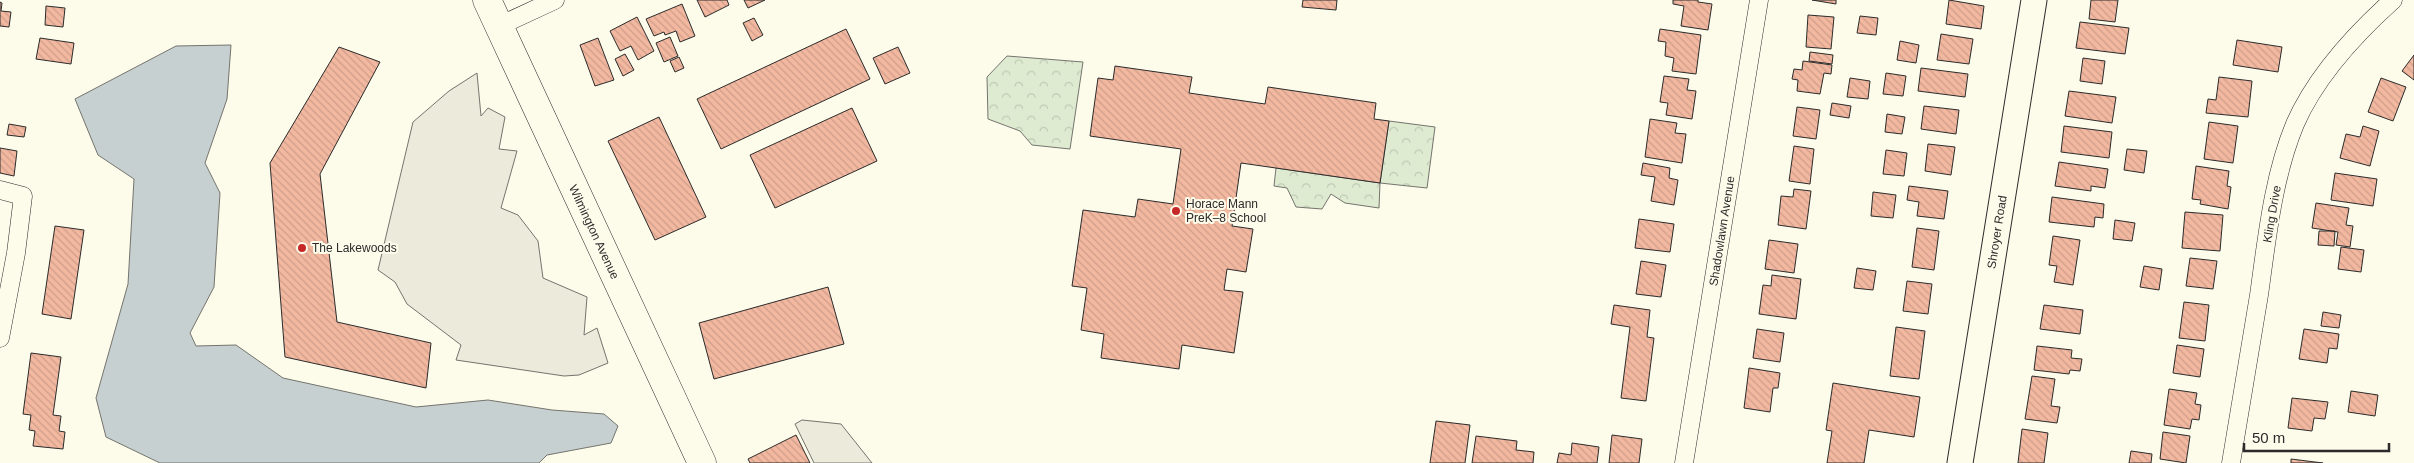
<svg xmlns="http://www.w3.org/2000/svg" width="2414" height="463" font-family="Arial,sans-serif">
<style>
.park{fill:url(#park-crowns);stroke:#74746e}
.parking{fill:#eceadb;stroke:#74746e}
.water{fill:#c7d0d0;stroke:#74746e}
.building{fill:url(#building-back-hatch);stroke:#2b2b2b}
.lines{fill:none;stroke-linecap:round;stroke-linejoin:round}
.minor-casing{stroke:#2b2b2b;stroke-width:19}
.secondary-casing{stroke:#2b2b2b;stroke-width:27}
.primary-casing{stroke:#2b2b2b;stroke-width:29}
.minor{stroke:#fdfbea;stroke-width:18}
.secondary{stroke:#fdfbea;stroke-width:25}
.primary{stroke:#fdfbea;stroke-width:28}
.poi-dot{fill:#c62828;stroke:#fdfbea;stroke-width:2}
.labels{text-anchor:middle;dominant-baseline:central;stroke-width:4;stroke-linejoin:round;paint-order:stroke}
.poi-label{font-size:12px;fill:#2b2b2b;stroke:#fdfbea;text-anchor:start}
.street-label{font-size:12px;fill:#2b2b2b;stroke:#fdfbea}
</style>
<defs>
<pattern id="park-crowns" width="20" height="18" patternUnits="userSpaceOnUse" patternTransform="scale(1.25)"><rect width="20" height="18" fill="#deebd1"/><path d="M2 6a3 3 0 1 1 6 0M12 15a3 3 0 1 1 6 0" fill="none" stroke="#bfcab4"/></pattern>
<pattern id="building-back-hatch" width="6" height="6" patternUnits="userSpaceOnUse" patternTransform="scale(1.25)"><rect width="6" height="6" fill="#f2b8a0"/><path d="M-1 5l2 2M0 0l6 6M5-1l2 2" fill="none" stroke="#d09e8a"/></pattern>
</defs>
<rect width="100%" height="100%" fill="#fdfbea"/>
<path class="park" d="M 1007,56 L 1083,62 L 1070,149 L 1032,145 L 1020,131 L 988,119 L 987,77 Z
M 1389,121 L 1435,127 L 1427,188 L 1380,183 L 1379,208 L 1345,203 L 1331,194 L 1322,209 L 1296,207 L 1287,188 L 1274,186 L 1276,168 L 1380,183 Z"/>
<path class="parking" d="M 477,73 L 481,116 L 488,108 L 505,117 L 499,149 L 517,151 L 501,208 L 518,215 L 538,241 L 543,278 L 587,297 L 584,335 L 597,328 L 608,363 L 579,375 L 564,376 L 456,360 L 461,345 L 407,304 L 395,282 L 378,270 L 413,122 L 449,91 Z
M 802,420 L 841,424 L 872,463 L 814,463 L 795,424 Z"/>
<path class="water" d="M 231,45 L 227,99 L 205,163 L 220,193 L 214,287 L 190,333 L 196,346 L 236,345 L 283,378 L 416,407 L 488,400 L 552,410 L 604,414 L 618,426 L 611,443 L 547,455 L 539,463 L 160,463 L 106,437 L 96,398 L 128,284 L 134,179 L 98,155 L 75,99 L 176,46 Z"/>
<path class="building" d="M 697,0 L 727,0 L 729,5 L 705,17 Z
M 744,0 L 765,0 L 748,8 Z
M 1303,0 L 1337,0 L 1336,10 L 1302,7 Z
M 1673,0 L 1698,0 L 1698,2 L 1712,4 L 1708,30 L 1681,26 L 1684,6 L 1673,4 Z
M 1812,0 L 1836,0 L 1836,4 Z
M 1949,0 L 1984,6 L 1981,29 L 1946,24 Z
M 2091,0 L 2118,0 L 2115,22 L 2089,19 Z
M 0,2 L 2,3 L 1,11 L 11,12 L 9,27 L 0,26 Z
M 682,4 L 695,36 L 680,42 L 676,31 L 665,35 L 664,32 L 654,36 L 646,19 Z
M 46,6 L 65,8 L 63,27 L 45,25 Z
M 1808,15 L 1834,17 L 1831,49 L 1806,47 Z
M 1860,16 L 1878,18 L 1876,35 L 1857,33 Z
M 637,17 L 654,51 L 638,60 L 631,46 L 620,51 L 610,31 Z
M 754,18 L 763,35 L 752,41 L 743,23 Z
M 2080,22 L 2129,28 L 2125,54 L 2076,48 Z
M 846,29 L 870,79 L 721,149 L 697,99 Z
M 1660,29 L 1701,35 L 1696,74 L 1672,71 L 1674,58 L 1665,56 L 1666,42 L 1658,41 Z
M 1941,34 L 1973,39 L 1969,64 L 1937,60 Z
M 670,37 L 678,56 L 664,62 L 656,43 Z
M 40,38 L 74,43 L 71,64 L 36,59 Z
M 598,38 L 614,80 L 595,86 L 580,45 Z
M 2237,40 L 2282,47 L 2278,72 L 2233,65 Z
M 1900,41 L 1919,45 L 1916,63 L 1897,60 Z
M 339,47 L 380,62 L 320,174 L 337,322 L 431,343 L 426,388 L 285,357 L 270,163 Z
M 898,47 L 910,73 L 885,84 L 873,58 Z
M 1810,52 L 1833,55 L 1832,64 L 1809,61 Z
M 625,54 L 634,70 L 623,76 L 615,59 Z
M 2414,55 L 2414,80 L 2402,71 Z
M 679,57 L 684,68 L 675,72 L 670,61 Z
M 2083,58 L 2105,61 L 2102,84 L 2080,81 Z
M 1803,61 L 1832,65 L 1831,74 L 1824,73 L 1820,94 L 1797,91 L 1798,80 L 1792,79 L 1794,69 L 1802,70 Z
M 1115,66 L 1192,77 L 1189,93 L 1265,104 L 1268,87 L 1376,103 L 1374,119 L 1389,121 L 1380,183 L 1241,163 L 1232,226 L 1253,229 L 1246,272 L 1227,269 L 1224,290 L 1243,292 L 1234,353 L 1182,345 L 1179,369 L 1101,358 L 1104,334 L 1081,330 L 1087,288 L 1072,286 L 1083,210 L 1135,217 L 1138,199 L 1173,204 L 1181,149 L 1090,136 L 1098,78 L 1113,80 Z
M 1921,68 L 1968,74 L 1965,97 L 1918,91 Z
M 1886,73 L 1906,76 L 1903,96 L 1883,94 Z
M 1664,76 L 1689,79 L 1687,90 L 1696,91 L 1692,119 L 1666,115 L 1668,103 L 1660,102 Z
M 2219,77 L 2252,81 L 2248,117 L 2206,113 L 2208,99 L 2216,100 Z
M 1850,78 L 1870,81 L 1868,99 L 1847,97 Z
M 2381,78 L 2406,87 L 2393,121 L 2368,112 Z
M 2069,91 L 2116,97 L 2112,123 L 2065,116 Z
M 1832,103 L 1851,106 L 1849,118 L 1830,115 Z
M 1924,106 L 1959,110 L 1956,134 L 1921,129 Z
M 1797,107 L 1820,110 L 1816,139 L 1793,136 Z
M 852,108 L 877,161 L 775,208 L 750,155 Z
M 1887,114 L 1905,117 L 1902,134 L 1885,132 Z
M 659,117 L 706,217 L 655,240 L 608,141 Z
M 1650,119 L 1677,123 L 1675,133 L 1686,134 L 1682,163 L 1645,157 Z
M 2209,122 L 2238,126 L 2233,163 L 2204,159 Z
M 9,124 L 26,127 L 24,137 L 7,135 Z
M 2064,126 L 2112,132 L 2109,158 L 2061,152 Z
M 2363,126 L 2379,131 L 2370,166 L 2340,158 L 2346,134 L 2360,137 Z
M 1928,144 L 1955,147 L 1951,175 L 1925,171 Z
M 1794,146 L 1814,149 L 1810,184 L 1789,181 Z
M 0,148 L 17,151 L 14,176 L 0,173 Z
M 2127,149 L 2147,151 L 2144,173 L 2124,170 Z
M 1886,150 L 1907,153 L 1904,176 L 1883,174 Z
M 2059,162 L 2108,169 L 2105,188 L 2091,186 L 2091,191 L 2055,186 Z
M 1643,163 L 1670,168 L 1669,178 L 1678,180 L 1674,205 L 1651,201 L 1655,177 L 1641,175 Z
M 2196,166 L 2229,171 L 2227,186 L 2231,187 L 2228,209 L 2200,204 L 2201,200 L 2192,199 Z
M 2335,173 L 2377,179 L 2373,206 L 2331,200 Z
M 1909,186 L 1948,191 L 1944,219 L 1917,216 L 1919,202 L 1907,200 Z
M 1794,189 L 1811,191 L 1806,229 L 1778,225 L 1781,196 L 1793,197 Z
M 1873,192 L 1896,195 L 1893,218 L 1871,216 Z
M 2052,197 L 2104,204 L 2103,218 L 2095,217 L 2094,227 L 2049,222 Z
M 2316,203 L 2349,208 L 2346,225 L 2353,226 L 2350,247 L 2336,245 L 2338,232 L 2312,228 Z
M 2185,212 L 2223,215 L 2220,251 L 2182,248 Z
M 1639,219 L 1674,224 L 1670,252 L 1635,248 Z
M 2115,220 L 2135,223 L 2132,241 L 2113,239 Z
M 55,226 L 84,230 L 71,319 L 42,314 Z
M 1917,228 L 1939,231 L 1934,270 L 1912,267 Z
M 2319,231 L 2335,231 L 2334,246 L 2318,245 Z
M 2053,236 L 2080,240 L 2073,285 L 2054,282 L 2057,266 L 2049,265 Z
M 1769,240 L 1798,244 L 1794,273 L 1765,269 Z
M 2341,247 L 2364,250 L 2361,272 L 2338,269 Z
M 2190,258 L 2217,261 L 2213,289 L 2186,286 Z
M 1641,261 L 1666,265 L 1661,297 L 1636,294 Z
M 2144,266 L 2162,269 L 2159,290 L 2140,287 Z
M 1857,268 L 1876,271 L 1873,290 L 1854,288 Z
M 1772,275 L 1801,279 L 1796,319 L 1759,314 L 1763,285 L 1771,286 Z
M 1907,281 L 1932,284 L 1928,314 L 1903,311 Z
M 828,287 L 844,344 L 714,379 L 699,323 Z
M 2184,302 L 2209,305 L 2205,341 L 2179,338 Z
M 1614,305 L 1650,310 L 1647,337 L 1654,338 L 1646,401 L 1621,398 L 1630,327 L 1611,324 Z
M 2044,305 L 2083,310 L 2080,334 L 2040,329 Z
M 2323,312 L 2341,315 L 2339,328 L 2321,326 Z
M 1896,327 L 1925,331 L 1919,379 L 1890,376 Z
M 1757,329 L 1784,333 L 1780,362 L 1753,358 Z
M 2304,329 L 2339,334 L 2337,349 L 2329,348 L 2327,363 L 2299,359 Z
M 2177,345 L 2204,349 L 2200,377 L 2173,373 Z
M 2037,346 L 2072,350 L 2071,358 L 2082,359 L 2080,371 L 2070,370 L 2069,374 L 2034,370 Z
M 31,353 L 61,357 L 53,415 L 61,416 L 59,431 L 65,432 L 63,449 L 33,446 L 35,431 L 29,430 L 31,415 L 23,414 Z
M 1749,368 L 1780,373 L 1778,388 L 1773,388 L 1770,412 L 1744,408 Z
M 2032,376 L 2055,379 L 2051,406 L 2060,407 L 2057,423 L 2025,419 Z
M 1833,383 L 1920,397 L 1914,437 L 1869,430 L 1864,463 L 1827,463 L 1832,431 L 1826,430 Z
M 2169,389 L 2197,393 L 2195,404 L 2201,405 L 2199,420 L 2192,419 L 2190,429 L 2164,425 Z
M 2351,391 L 2378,395 L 2375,416 L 2348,412 Z
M 2292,398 L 2328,402 L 2325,419 L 2314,418 L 2312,431 L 2288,428 Z
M 1436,421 L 1470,425 L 1465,463 L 1430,463 Z
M 2022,429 L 2048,433 L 2044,463 L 2018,463 Z
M 2163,432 L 2190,436 L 2186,463 L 2160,459 Z
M 796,435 L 810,463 L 750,463 L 748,459 Z
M 1612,435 L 1642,439 L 1639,463 L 1609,463 Z
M 1476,436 L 1517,441 L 1516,450 L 1534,452 L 1533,463 L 1472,463 Z
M 1572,443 L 1599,447 L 1597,463 L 1557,463 L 1559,453 L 1571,455 Z
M 2131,451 L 2152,454 L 2151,463 L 2129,463 Z
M 2291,459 L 2323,463 L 2291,463 Z"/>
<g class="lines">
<defs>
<path id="minor" d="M 499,26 L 555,0
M 0,190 L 23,196 L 16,253 L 0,338
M 1684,463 L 1759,0
M 2231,463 C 2240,407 2250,351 2259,295 C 2267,238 2273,177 2295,124 C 2316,76 2354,35 2393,0"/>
<path id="secondary" d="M 1960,463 L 2034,0"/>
<path id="primary" d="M 487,0 L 702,463"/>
</defs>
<use href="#minor" class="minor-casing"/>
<use href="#secondary" class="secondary-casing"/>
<use href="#primary" class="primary-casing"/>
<use href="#minor" class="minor"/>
<use href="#secondary" class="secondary"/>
<use href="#primary" class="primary"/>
</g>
<g class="poi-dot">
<circle cx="1176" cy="211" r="5"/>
<circle cx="302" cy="248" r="5"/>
</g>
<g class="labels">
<g class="poi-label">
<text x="1186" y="204">Horace Mann<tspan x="1186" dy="14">PreK–8 School</tspan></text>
<text x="312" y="248">The Lakewoods</text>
</g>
<g class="street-label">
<text transform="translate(2272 214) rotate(-80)">Kling Drive</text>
<text transform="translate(1722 231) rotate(-81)">Shadowlawn Avenue</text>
<text transform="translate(594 232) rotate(65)">Wilmington Avenue</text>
<text transform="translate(1997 232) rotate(-81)">Shroyer Road</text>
</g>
</g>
<path d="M2244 443v8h145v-8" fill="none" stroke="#2b2b2b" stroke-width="2.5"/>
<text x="2252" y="443" font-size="15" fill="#2b2b2b" stroke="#fdfbea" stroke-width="4" paint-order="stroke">50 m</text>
</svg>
